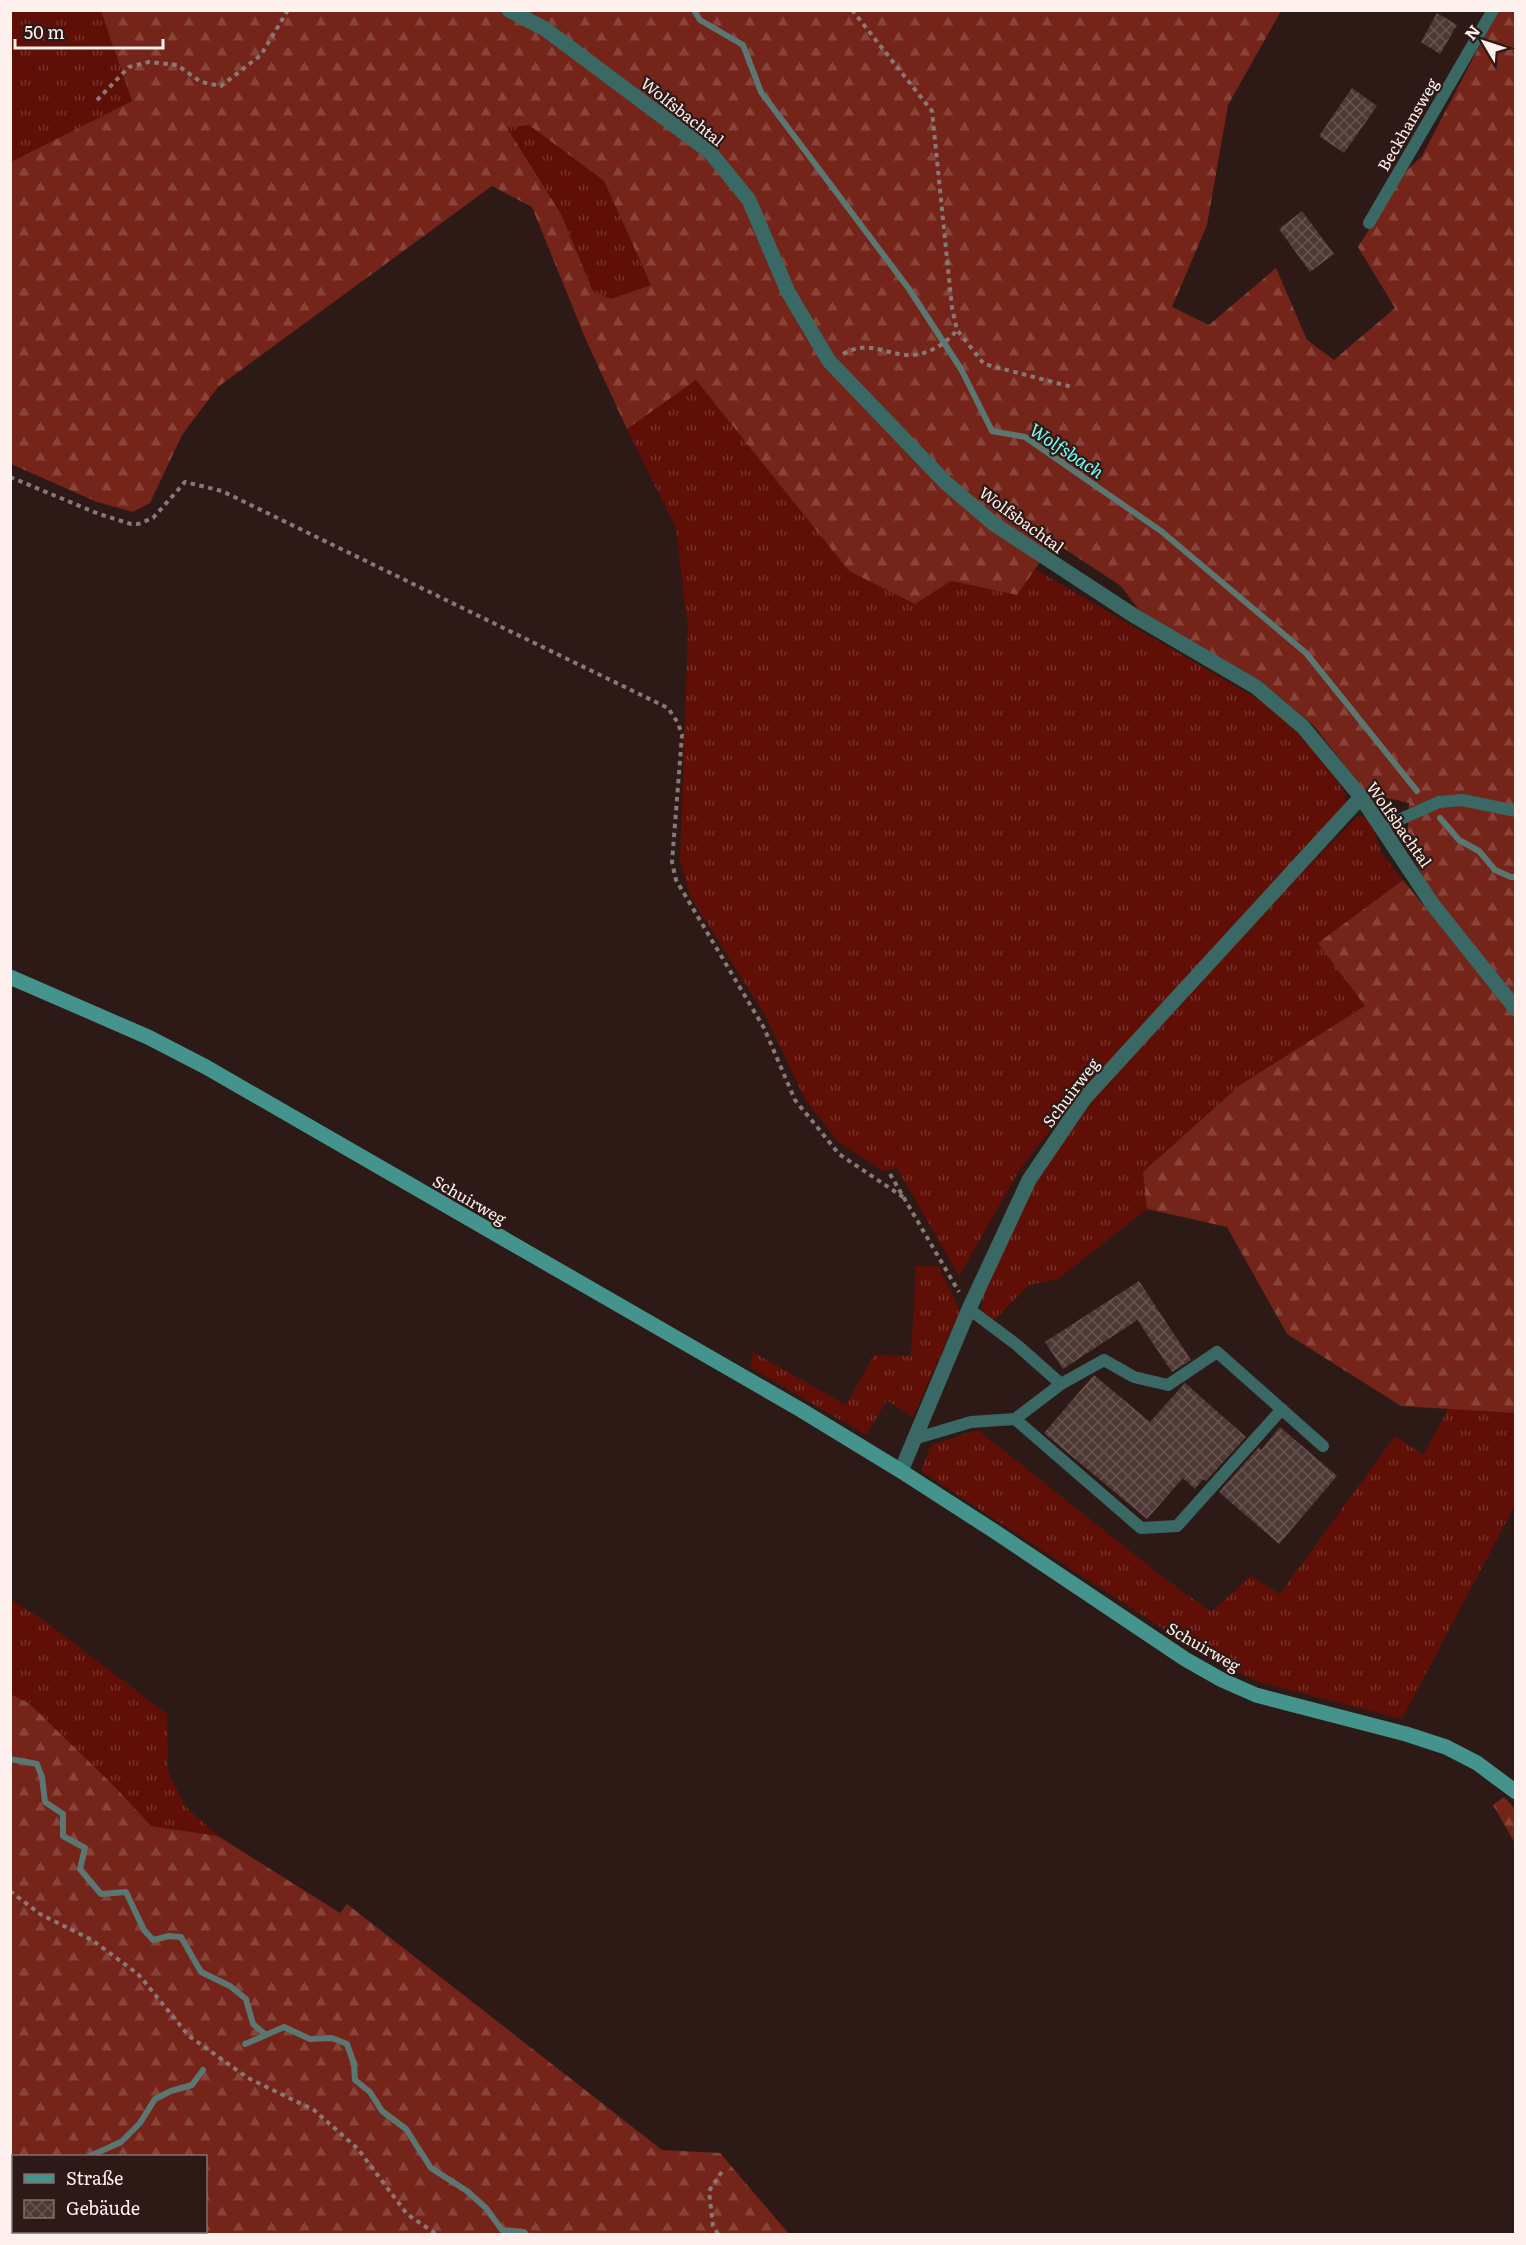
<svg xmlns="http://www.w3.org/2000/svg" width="1526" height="2245" font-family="Literata,serif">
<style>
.grass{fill:url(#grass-tufts)}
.forest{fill:url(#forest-firs);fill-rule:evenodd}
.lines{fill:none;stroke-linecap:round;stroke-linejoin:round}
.stream{stroke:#5c7672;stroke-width:6}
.building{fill:url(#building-cross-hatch)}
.path{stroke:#897976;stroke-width:4;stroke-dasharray:4.5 4.5;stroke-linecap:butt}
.service{stroke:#3a6965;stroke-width:12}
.minor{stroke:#3a6965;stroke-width:15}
.secondary{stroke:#44938c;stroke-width:15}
.labels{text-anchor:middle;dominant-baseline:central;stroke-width:4.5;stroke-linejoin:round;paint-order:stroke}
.street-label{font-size:16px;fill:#fef0ed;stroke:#2d1a17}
.water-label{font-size:18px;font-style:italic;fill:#7bfcf1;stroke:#2d1a17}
</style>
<defs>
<pattern id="grass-tufts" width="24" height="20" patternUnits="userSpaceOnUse" patternTransform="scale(1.5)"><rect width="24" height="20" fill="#5f0f05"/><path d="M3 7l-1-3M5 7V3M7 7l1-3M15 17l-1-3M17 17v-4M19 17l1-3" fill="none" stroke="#77322a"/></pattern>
<pattern id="forest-firs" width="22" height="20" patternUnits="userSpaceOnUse" patternTransform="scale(1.5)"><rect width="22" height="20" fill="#742418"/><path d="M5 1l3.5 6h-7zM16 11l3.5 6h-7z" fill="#89443a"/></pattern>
<pattern id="building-cross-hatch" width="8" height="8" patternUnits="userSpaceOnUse" patternTransform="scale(1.5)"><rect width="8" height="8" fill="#4f3935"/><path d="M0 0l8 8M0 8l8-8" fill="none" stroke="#695653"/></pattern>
</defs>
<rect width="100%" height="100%" fill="#2d1a17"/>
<path class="grass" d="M 11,11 L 101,11 L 132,101 L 11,162 Z
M 529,125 L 604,181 L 651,285 L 611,299 L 593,291 L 561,214 L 506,128 Z
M 695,379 L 850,571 L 915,604 L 951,581 L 1016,595 L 1035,569 L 1266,704 C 1298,731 1324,760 1346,795 L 1344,810 L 1079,1094 L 1020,1169 L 959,1276 L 897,1168 L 883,1171 L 838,1142 L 805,1099 L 765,1015 L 690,896 L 680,861 L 688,629 L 676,528 L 627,429 Z
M 1358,816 L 1369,818 L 1382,854 L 1403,880 L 1318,943 L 1365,1006 L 1240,1085 L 1144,1172 L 1147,1209 L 1058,1279 L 1029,1285 L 992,1322 L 982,1309 L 983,1293 L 1037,1178 L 1089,1103 L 1282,893 Z
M 916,1266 L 938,1266 L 960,1311 L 913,1417 L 887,1400 L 866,1435 L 751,1368 L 753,1352 L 846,1405 L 874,1355 L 911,1356 Z
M 1449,1408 L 1515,1413 L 1515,1505 L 1402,1719 L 1256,1681 L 1208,1658 L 921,1471 L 931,1445 L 978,1430 L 1164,1578 L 1211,1612 L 1251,1576 L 1280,1594 L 1395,1436 L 1423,1455 Z
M 11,1600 L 42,1619 L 167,1714 L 168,1771 L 185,1806 L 218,1836 L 151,1826 L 115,1787 L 31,1704 L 11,1694 Z"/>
<path class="forest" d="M 101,11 L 1281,11 L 1228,105 L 1207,225 L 1172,307 L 1209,325 L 1276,268 L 1307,340 L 1334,360 L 1395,308 L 1358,247 L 1405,172 L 1422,156 L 1493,20 L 1500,11 L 1515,11 L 1515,998 L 1433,895 L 1407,847 L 1409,803 L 1366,793 L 1314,726 L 1262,683 L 1139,610 L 1121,586 L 1054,542 L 1017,595 L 951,581 L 915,604 L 849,571 L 696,380 L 627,429 L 586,340 L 532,207 L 492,186 L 218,387 L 182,435 L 150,503 L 133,512 L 97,502 L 11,464 L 11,162 L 132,101 ZM 529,125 L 604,181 L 651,285 L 611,299 L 593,291 L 561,214 L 507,128 Z
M 1403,880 L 1515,1018 L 1515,1413 L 1401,1406 L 1287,1334 L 1227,1227 L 1147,1209 L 1143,1172 L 1240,1085 L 1365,1006 L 1318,943 Z
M 11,1694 L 30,1704 L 115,1787 L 151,1826 L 218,1836 L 340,1913 L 347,1904 L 662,2150 L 720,2153 L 789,2234 L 11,2234 ZM 14,2156 L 206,2156 L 206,2232 L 14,2232 Z
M 1504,1797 L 1515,1809 L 1515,1843 L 1493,1805 Z"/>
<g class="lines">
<path class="stream" d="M 694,10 L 700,20 L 743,45 L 761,92 L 909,289 L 961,369 L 992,431 L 1025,437 L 1161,531 L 1306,653 L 1417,791
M 1440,818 L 1459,840 L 1479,851 L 1495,870 L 1511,877 L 1516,877
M 10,1759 L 37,1764 L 42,1777 L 45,1802 L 63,1814 L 63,1836 L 85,1848 L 80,1869 L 101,1894 L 126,1892 L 144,1930 L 153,1940 L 169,1936 L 181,1937 L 201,1972 L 230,1986 L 246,1999 L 253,2024 L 266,2035 L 284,2027 L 310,2039 L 332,2038 L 347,2044 L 354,2064 L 355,2080 L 370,2092 L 382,2111 L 406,2129 L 431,2168 L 467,2191 L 486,2208 L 502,2230 L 524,2232 L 526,2234
M 245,2044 L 266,2035
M 90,2156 L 121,2142 L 140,2123 L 155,2099 L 171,2091 L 192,2085 L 203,2070
M 10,2190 L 14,2191
M 47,2232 L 47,2234"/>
</g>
<path class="building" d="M 1437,13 L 1457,25 L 1440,54 L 1421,42 Z
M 1352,88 L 1377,106 L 1344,153 L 1319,136 Z
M 1302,211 L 1334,254 L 1310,272 L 1279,229 Z
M 1139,1281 L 1191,1360 L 1172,1372 L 1138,1321 L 1139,1319 L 1063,1369 L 1045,1342 Z
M 1094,1375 L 1150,1422 L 1185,1383 L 1246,1437 L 1206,1481 L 1203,1479 L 1195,1489 L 1183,1478 L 1147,1519 L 1044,1433 Z
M 1280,1427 L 1337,1476 L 1279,1544 L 1219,1492 L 1259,1447 L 1261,1450 Z"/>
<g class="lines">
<path class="path" d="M 852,10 L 932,111 L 952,308 L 957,330 L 984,364 L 1072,387
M 97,100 L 129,67 L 149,62 L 177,65 L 201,82 L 221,86 L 261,55 L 288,10
M 843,354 C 869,340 881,353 907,355 C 925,357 946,344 957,330
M 10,477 L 99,514 L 131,524 L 138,524 L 153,518 L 185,482 L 222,491 L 668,708 L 678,723 L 682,735 L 672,862 L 676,880 L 764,1028 L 795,1100 L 839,1154 L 903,1197
M 890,1174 L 959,1292
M 10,1891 L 40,1914 L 92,1940 L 138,1974 L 189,2036 L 248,2078 L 314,2110 L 358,2149 L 407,2214 L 436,2234
M 718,2234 L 713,2226 L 709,2191 L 723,2170"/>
<path class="service" d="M 1369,223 L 1493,10
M 1383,827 L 1439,802 L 1462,800 L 1516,811
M 969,1309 L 1017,1345 L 1061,1384
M 1015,1419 L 1141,1528 L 1177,1526 L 1282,1409
M 917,1438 L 971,1422 L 1015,1419 L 1061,1384 L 1104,1360 L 1134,1377 L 1168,1385 L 1217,1352 L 1323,1446"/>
<path class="minor" d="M 509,10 L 545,29 L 710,152 L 749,200 L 788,292 L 829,361 L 946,483 L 994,524 L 1133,615 L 1256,687 L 1303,727 L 1361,797 L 1433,905 L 1516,1009
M 901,1471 L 969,1309 L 1029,1180 L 1084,1099 L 1361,797"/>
<path class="secondary" d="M 10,977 L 148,1037 L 206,1067 L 801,1410 L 901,1471 L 994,1531 L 1185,1659 L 1222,1680 L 1256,1695 L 1406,1734 L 1446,1747 L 1477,1763 L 1516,1792"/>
</g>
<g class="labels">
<g class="street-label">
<text transform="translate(683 111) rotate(38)">Wolfsbachtal</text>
<text transform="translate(1407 124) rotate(-60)">Beckhansweg</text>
<text transform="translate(1022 519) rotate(36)">Wolfsbachtal</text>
<text transform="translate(1400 824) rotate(55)">Wolfsbachtal</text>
<text transform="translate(1070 1092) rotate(-53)">Schuirweg</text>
<text transform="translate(470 1199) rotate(30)">Schuirweg</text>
<text transform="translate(1204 1646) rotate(30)">Schuirweg</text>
</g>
<g class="water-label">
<text transform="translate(1067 450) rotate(33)">Wolfsbach</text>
</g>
</g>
<rect width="1526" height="2245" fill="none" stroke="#fef0ed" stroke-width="24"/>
<rect x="12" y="2155" width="195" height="78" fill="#2d1a17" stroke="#81706d" stroke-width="1.5"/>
<rect x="24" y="2174" width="30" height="9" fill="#44938c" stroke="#81706d" stroke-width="1.5"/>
<text x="66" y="2185" font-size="18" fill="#fef0ed">Straße</text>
<rect x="24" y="2200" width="30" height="18" fill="url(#building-cross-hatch)" stroke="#81706d" stroke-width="1.5"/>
<text x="66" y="2215" font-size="18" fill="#fef0ed">Gebäude</text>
<g transform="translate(1484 42) rotate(309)" stroke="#2d1a17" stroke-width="4.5" paint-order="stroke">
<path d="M0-4.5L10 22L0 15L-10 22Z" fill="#fef0ed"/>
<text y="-9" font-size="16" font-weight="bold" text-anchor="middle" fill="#fef0ed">N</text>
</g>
<path d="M15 39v9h148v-9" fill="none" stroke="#fef0ed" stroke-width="3"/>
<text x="24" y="39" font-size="18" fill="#fef0ed" stroke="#2d1a17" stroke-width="4.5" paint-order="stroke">50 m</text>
</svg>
